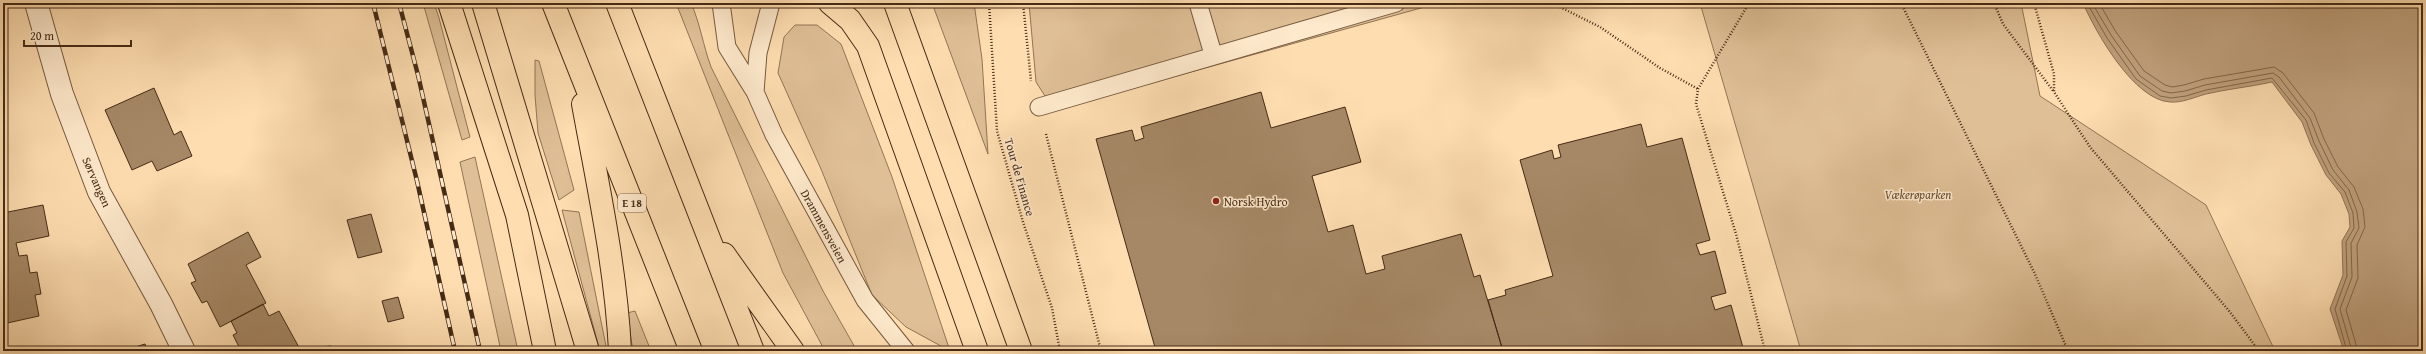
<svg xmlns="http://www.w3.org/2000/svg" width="2426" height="354" font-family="'Gentium Book Plus',serif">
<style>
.green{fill:#dfbf96;stroke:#927556}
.water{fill:#bfa07c;stroke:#8f7153}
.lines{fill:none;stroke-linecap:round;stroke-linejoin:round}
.shore{stroke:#826649;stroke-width:1}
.building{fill:#a68866;stroke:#462b16}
.service-casing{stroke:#74583c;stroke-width:19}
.minor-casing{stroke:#74583c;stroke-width:24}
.trunk-casing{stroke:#462b16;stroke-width:24}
.path{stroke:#462b16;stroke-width:2.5;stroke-dasharray:1 2;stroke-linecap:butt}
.service{stroke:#fee9cc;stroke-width:17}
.minor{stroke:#fee9cc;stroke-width:22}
.trunk{stroke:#feddb0;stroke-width:22}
.rail-casing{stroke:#462b16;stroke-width:4.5}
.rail{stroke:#fee9cc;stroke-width:3;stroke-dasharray:9;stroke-linecap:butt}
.poi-dot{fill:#8f2418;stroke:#fee9cc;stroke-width:1.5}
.labels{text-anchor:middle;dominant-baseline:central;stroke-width:3;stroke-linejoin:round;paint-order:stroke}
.shield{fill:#fee9cc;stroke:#7d644d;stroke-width:1}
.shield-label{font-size:11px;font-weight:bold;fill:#462b16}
.street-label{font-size:12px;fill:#462b16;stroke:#fee9cc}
.park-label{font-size:12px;font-style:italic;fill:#654930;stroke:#fee9cc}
.poi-label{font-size:12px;fill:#462b16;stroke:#fee9cc;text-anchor:start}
</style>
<rect width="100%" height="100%" fill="#feddb0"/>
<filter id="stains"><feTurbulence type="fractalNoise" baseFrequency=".005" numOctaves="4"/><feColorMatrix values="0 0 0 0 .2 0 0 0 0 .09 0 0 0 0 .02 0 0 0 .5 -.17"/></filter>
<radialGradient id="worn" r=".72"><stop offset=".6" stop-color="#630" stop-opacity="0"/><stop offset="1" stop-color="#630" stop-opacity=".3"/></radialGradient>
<path class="green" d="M 423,3 L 434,3 L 439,18 L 470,137 L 462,140 Z
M 676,3 L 691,3 C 700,23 703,45 711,67 L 823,291 L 857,351 L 825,351 L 783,273 Z
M 932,3 L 974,3 L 982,59 L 988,154 Z
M 1029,3 L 1439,3 L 1054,110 L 1036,82 Z
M 1700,3 L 2021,3 L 2040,96 L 2206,205 L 2275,351 L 1801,351 Z
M 795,25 L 817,25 L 841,44 L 892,177 L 950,351 L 906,327 L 872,295 L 821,169 L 778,73 L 784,37 Z
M 535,60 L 539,61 L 574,190 L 559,200 L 538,133 L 535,95 Z
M 475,157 L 518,351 L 501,351 L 460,162 Z
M 562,210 L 579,212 L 607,351 L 600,351 Z
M 635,311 L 651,351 L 633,351 L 627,313 Z"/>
<path class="water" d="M 2083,3 L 2423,3 L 2423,351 L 2344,351 L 2330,309 L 2343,275 L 2342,241 L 2350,227 L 2349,214 L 2341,194 L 2326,175 L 2311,145 L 2302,122 L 2272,82 C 2250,87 2227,89 2206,94 C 2195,97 2182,103 2170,102 C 2134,100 2096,33 2083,3 Z"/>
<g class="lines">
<path class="shore" d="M 2087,3 L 2107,38 L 2136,79 L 2160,96 L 2171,98 L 2186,96 L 2206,90 L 2272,78 L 2306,120 L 2314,143 L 2329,173 L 2345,192 L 2353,213 L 2354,228 L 2346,242 L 2347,276 L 2335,309 L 2347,351
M 2092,3 L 2111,35 L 2140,76 L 2162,91 L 2171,93 L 2185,91 L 2205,85 L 2273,73 L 2279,77 L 2310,118 L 2319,141 L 2333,170 L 2349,190 L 2357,212 L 2359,228 L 2351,243 L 2352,277 L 2340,309 L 2352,351
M 2099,3 L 2116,32 L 2144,71 L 2165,85 L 2172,87 L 2184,85 L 2204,79 L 2274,67 L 2283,73 L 2314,113 L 2324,139 L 2338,167 L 2354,187 L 2363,209 L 2365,227 L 2357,245 L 2358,278 L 2346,310 L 2358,351"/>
</g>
<path class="building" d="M 93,3 L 117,3 L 94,7 Z
M 154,88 L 174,135 L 181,131 L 192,156 L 157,171 L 152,161 L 132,170 L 105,110 Z
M 1261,92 L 1271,128 L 1345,107 L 1361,162 L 1312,176 L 1328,232 L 1353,225 L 1366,274 L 1385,269 L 1382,256 L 1461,234 L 1474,277 L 1480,275 L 1503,351 L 1156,351 L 1096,139 L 1132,130 L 1135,141 L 1144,138 L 1141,127 Z
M 1641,124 L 1647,147 L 1682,138 L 1710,240 L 1696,244 L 1700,255 L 1715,251 L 1726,293 L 1711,297 L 1715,310 L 1731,305 L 1744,351 L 1503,351 L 1488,300 L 1506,295 L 1505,290 L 1553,276 L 1520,160 L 1552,150 L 1554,159 L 1561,157 L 1558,145 Z
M 43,205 L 49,236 L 16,243 L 19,256 L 27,255 L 30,273 L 37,272 L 41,294 L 35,295 L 39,316 L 3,324 L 3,213 Z
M 371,214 L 382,252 L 358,258 L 347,220 Z
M 248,232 L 261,257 L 246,265 L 266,303 L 220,327 L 207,301 L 202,303 L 191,283 L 196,281 L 188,264 Z
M 398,297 L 404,318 L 388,322 L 382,301 Z
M 263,304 L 269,316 L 279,311 L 301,351 L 241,351 L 233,335 L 237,333 L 231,321 Z
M 145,344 L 148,351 L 122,351 Z
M 331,346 L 332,351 L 301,351 L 300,349 Z"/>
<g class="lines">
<defs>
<path id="service" d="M 721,3 L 727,47 L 755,92 L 774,135 L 865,300 L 906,351
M 1198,3 L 1213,54
M 755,92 L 758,53 L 771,3
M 1039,107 L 1396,3"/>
<path id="minor" d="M 36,3 L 62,94 L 99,192 L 161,304 L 184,351"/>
<path id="trunk" d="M 449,3 L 517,215 L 545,351
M 483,3 L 588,351
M 553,3 L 691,351
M 617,3 L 753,351
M 830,3 L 850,20 L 868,46 L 977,351
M 895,3 L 1021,351
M 583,104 C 598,186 616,268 620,351
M 724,254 L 793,351"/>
</defs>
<use href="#service" class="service-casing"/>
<use href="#minor" class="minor-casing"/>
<use href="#trunk" class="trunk-casing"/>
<path class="path" d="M 989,3 L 997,131 L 1023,222 L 1052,308 L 1060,351
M 1023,3 L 1031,81
M 1552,3 L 1600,27 L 1660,68 L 1698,89
M 1749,3 L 1698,89 L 1696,104 L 1736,234 L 1765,351
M 1901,3 L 2035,274 L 2068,351
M 1994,3 L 2003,24 L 2054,92
M 2034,3 L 2054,74 L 2054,92 L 2090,147 L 2230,312 L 2259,351
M 1046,134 L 1101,351"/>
<use href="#service" class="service"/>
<use href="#minor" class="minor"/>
<use href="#trunk" class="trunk"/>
<defs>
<path id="rail" d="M 373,3 L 417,181 L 455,351
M 399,3 L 418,75 L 480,351"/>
</defs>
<use href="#rail" class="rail-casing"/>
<use href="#rail" class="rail"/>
</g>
<circle class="poi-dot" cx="1216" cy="201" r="4"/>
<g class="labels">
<rect class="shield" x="618" y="194" width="28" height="18" rx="3"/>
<g class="shield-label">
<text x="632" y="203">E 18</text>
</g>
<g class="street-label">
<text transform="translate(1020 177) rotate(74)">Tour de Finance</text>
<text transform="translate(97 182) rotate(66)">Sørvangen</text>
<text transform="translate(824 226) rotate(61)">Drammensveien</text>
</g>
<g class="park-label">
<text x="1918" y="194">Vækerøparken</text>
</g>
<g class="poi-label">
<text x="1224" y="201">Norsk Hydro</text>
</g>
</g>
<rect width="2426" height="354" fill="none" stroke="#feddb0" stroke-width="16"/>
<rect x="4" y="4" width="2418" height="346" fill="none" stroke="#462b16" stroke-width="2"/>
<rect x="8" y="8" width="2410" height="338" fill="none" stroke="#462b16"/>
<path d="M24 40v6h107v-6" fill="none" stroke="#462b16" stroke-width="2"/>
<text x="30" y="40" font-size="12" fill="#462b16" stroke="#fee9cc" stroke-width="3" paint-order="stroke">20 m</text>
<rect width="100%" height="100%" filter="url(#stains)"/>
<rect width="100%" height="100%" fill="url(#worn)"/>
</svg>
